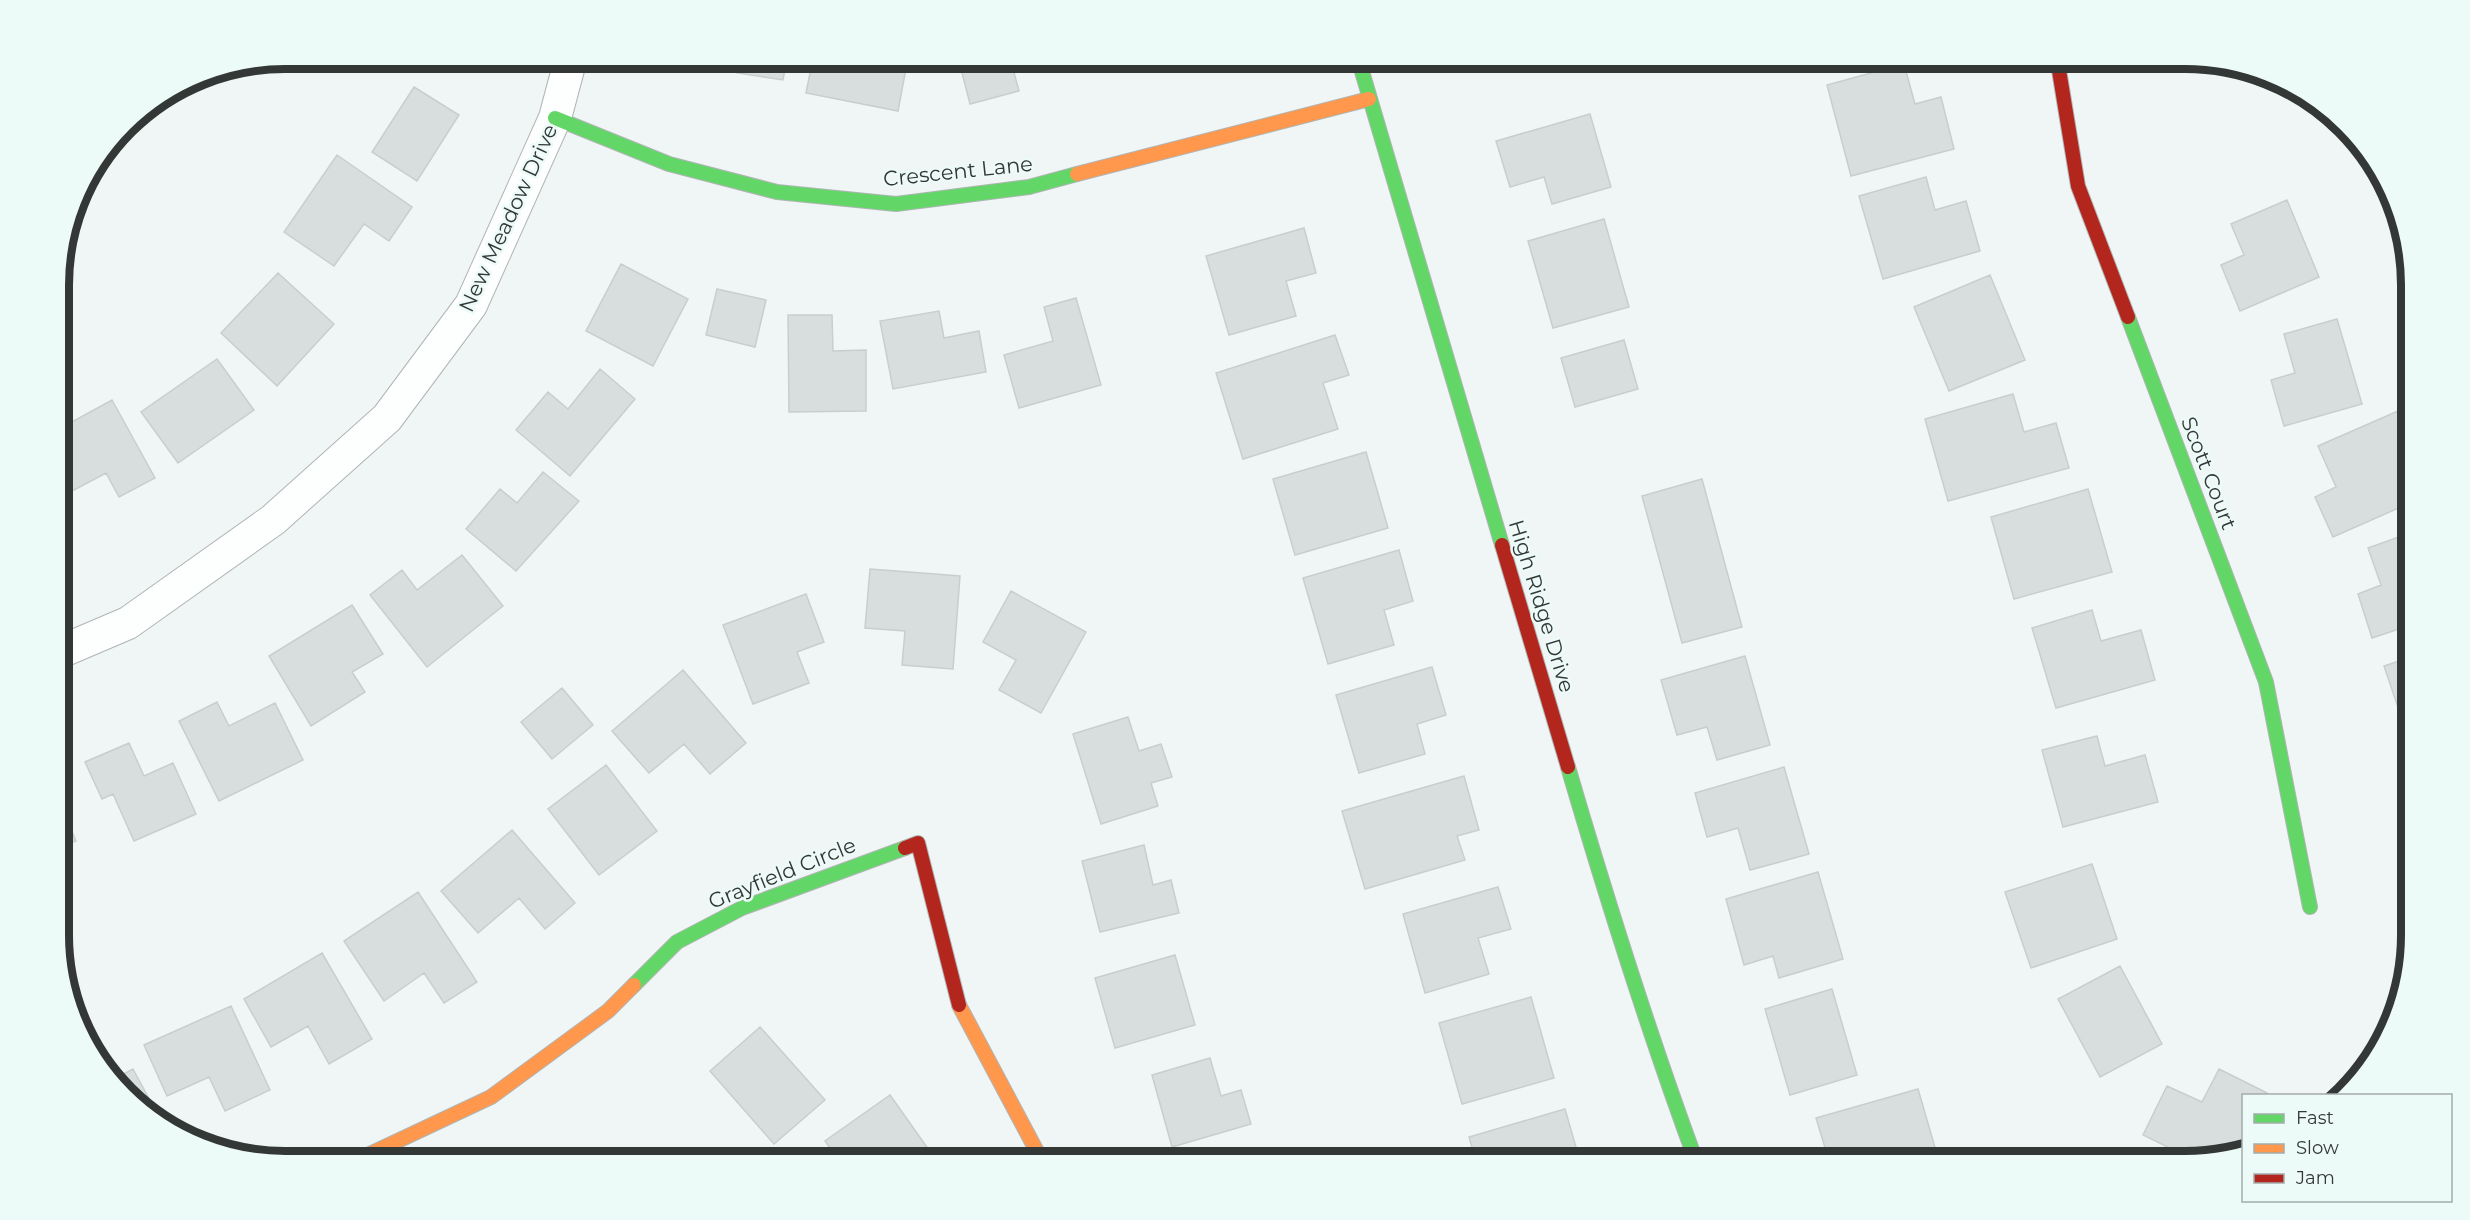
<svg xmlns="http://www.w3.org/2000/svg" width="2470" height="1220" font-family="Montserrat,sans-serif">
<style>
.building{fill:#d8dddd;stroke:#c9cecd;stroke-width:1.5}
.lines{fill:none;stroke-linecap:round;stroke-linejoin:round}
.street-casing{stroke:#b0b5b4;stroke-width:34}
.fast-casing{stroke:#b0b5b4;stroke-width:16}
.slow-casing{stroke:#b0b5b4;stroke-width:16}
.jam-casing{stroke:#b0b5b4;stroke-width:16}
.street{stroke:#fdfefe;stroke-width:32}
.fast{stroke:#63d668;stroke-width:14}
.slow{stroke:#ff974d;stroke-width:14}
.jam{stroke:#b3261e;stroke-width:14}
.labels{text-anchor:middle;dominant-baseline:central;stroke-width:5;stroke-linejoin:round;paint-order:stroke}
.street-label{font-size:21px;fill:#333837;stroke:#ecfaf8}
.rim{fill:none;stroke:#333837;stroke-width:8}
</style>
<rect width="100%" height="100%" fill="#f0f6f6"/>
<path class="building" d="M 740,58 L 787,58 L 783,80 L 737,73 Z
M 813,58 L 908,58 L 898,111 L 806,93 Z
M 935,58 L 1010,58 L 1019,91 L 970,104 L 959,61 L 937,66 Z
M 1904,64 L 1915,104 L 1941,97 L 1954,149 L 1851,176 L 1827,85 Z
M 414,87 L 459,115 L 417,181 L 372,152 Z
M 1590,114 L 1611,187 L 1552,204 L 1544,177 L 1510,187 L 1496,141 Z
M 337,155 L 412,207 L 389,241 L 364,224 L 334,266 L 284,232 Z
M 1926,177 L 1935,210 L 1966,201 L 1980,251 L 1883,279 L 1859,196 Z
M 2287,200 L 2319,277 L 2240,311 L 2221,265 L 2244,255 L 2231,224 Z
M 1604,219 L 1629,307 L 1553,328 L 1528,241 Z
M 1304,228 L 1316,273 L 1286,281 L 1296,316 L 1229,335 L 1206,256 Z
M 621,264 L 688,299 L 653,366 L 586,331 Z
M 278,273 L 334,324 L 277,386 L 221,333 Z
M 1990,275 L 2025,360 L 1949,391 L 1914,307 Z
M 717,289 L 766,300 L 755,347 L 706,335 Z
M 1076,298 L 1101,385 L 1019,408 L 1004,355 L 1053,341 L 1044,307 Z
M 939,311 L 944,338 L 979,331 L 986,372 L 893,389 L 880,321 Z
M 788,315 L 832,315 L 833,351 L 866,350 L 866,411 L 789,412 Z
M 2337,319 L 2362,404 L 2284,426 L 2271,380 L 2295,373 L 2284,334 Z
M 1335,335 L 1349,375 L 1323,383 L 1338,429 L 1243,459 L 1216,373 Z
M 1624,340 L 1638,389 L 1575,407 L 1561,358 Z
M 217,359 L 254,410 L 178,463 L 141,412 Z
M 600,369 L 635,399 L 570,476 L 516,430 L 548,392 L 568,409 Z
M 2013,394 L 2024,432 L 2056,423 L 2069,468 L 1948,501 L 1925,419 Z
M 112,400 L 155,478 L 119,497 L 106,473 L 59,498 L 59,429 Z
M 2398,411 L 2410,438 L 2410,503 L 2333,537 L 2315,497 L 2336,487 L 2318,446 Z
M 1366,452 L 1388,528 L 1295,555 L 1273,479 Z
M 543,472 L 579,501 L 516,571 L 466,529 L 500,489 L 517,503 Z
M 1702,479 L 1742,627 L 1682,643 L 1642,496 Z
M 2088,489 L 2112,572 L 2014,599 L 1991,517 Z
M 2410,533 L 2411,625 L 2372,638 L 2358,594 L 2381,585 L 2368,548 Z
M 1399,550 L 1413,601 L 1384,610 L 1394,645 L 1328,664 L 1303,578 Z
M 462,555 L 503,606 L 427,667 L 370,595 L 402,570 L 417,590 Z
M 870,569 L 960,576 L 953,669 L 902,665 L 905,631 L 865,628 Z
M 1011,591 L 1086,632 L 1041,713 L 999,690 L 1016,660 L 983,642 Z
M 806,594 L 824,642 L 797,652 L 809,683 L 753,704 L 723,625 Z
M 352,605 L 383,654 L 352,672 L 365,692 L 311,726 L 269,656 Z
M 2092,610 L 2101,641 L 2141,630 L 2155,680 L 2056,708 L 2032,628 Z
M 1745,656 L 1770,745 L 1717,760 L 1707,727 L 1677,735 L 1661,680 Z
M 2411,657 L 2411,746 L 2384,666 Z
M 1432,667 L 1446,715 L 1417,724 L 1425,754 L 1359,773 L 1336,695 Z
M 683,670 L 746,743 L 710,774 L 684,744 L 649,773 L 612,731 Z
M 562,688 L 593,725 L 552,759 L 521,722 Z
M 217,702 L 229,726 L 275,703 L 303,760 L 219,801 L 179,721 Z
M 1128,717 L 1139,751 L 1161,744 L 1172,777 L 1151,783 L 1158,806 L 1101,824 L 1073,734 Z
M 2097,736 L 2105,766 L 2145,755 L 2158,802 L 2063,827 L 2042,750 Z
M 129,743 L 144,776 L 173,763 L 196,814 L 134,841 L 113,794 L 102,799 L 85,762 Z
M 606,765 L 657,831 L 599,875 L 548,809 Z
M 1784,767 L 1809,854 L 1750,870 L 1738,828 L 1707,837 L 1695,793 Z
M 1464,776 L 1479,830 L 1457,836 L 1465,860 L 1365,889 L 1342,811 Z
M 60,802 L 76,841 L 60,847 Z
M 512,830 L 575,903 L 545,929 L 519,898 L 478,933 L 441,891 Z
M 1144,845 L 1153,885 L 1171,880 L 1179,913 L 1100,932 L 1082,861 Z
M 2092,864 L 2117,939 L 2031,968 L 2005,892 Z
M 1818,872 L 1843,959 L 1779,978 L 1773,956 L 1744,965 L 1726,899 Z
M 1498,887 L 1511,929 L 1478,938 L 1489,974 L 1425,993 L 1403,914 Z
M 418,892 L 477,982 L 444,1003 L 424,973 L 384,1001 L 344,941 Z
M 322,953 L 372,1039 L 329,1064 L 308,1026 L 271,1047 L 244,999 Z
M 1175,955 L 1195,1025 L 1115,1048 L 1095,978 Z
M 2120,966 L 2162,1044 L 2100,1077 L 2058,999 Z
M 1832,989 L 1857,1075 L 1790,1095 L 1765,1009 Z
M 1531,997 L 1554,1078 L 1462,1104 L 1439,1023 Z
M 231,1006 L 270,1090 L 225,1111 L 209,1077 L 167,1096 L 144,1045 Z
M 760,1027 L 825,1100 L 774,1144 L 710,1071 Z
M 1210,1058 L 1221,1096 L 1241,1090 L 1251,1124 L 1172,1147 L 1152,1075 Z
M 133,1069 L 159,1117 L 114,1079 Z
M 2219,1069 L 2267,1093 L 2266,1096 L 2244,1096 L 2244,1142 L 2238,1153 L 2196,1161 L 2143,1135 L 2167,1086 L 2202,1102 Z
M 1918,1089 L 1939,1161 L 1829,1161 L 1816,1118 Z
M 890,1095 L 934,1157 L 928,1161 L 839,1161 L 825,1141 Z
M 1565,1109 L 1580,1161 L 1476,1161 L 1469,1137 Z"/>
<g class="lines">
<defs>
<path id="street" d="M 60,652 L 128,623 L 273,520 L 387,418 L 471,305 L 555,118 L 571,58"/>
<path id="fast" d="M 1358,58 L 1502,545
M 555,118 L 669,164 L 777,192 L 896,204 L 1029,187 L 1077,174
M 2128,317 L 2266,682 L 2310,907
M 1568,767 C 1607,900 1648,1031 1696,1161
M 634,985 L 677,942 L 742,908 L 905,848"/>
<path id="slow" d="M 1077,174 L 1369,99
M 959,1005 L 1042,1161
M 355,1161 L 491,1097 L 608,1011 L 634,985"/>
<path id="jam" d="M 2057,58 L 2078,186 L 2128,317
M 1502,545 L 1568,767
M 905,848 L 918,843 L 959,1005"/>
</defs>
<use href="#street" class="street-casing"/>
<use href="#fast" class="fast-casing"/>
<use href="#slow" class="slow-casing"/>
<use href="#jam" class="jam-casing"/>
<use href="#street" class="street"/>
<use href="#fast" class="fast"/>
<use href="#slow" class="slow"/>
<use href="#jam" class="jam"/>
</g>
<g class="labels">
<g class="street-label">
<text transform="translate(958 171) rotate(-6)">Crescent Lane</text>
<text transform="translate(508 218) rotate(-65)">New Meadow Drive</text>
<text transform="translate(2209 473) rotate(69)">Scott Court</text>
<text transform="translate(1542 606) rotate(73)">High Ridge Drive</text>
<text transform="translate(782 873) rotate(-22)">Grayfield Circle</text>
</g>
</g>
<path d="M0 0H2470V1220H0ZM285 69H2185A216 216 0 0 1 2401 285V935A216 216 0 0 1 2185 1151H285A216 216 0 0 1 69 935V285A216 216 0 0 1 285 69Z" fill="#ecfaf8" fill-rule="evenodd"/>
<path class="rim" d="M285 69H2185A216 216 0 0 1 2401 285V935A216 216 0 0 1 2185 1151H285A216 216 0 0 1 69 935V285A216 216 0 0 1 285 69Z"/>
<rect x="2242" y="1094" width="210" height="108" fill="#ecfaf8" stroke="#a2acab" stroke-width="1.5"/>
<rect x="2254" y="1114" width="30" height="9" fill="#63d668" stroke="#a2acab" stroke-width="1.5"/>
<text x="2296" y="1124" font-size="18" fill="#333837">Fast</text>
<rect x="2254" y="1144" width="30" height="9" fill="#ff974d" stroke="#a2acab" stroke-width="1.5"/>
<text x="2296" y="1154" font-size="18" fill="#333837">Slow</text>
<rect x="2254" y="1174" width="30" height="9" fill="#b3261e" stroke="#a2acab" stroke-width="1.5"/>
<text x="2296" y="1184" font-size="18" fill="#333837">Jam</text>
</svg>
